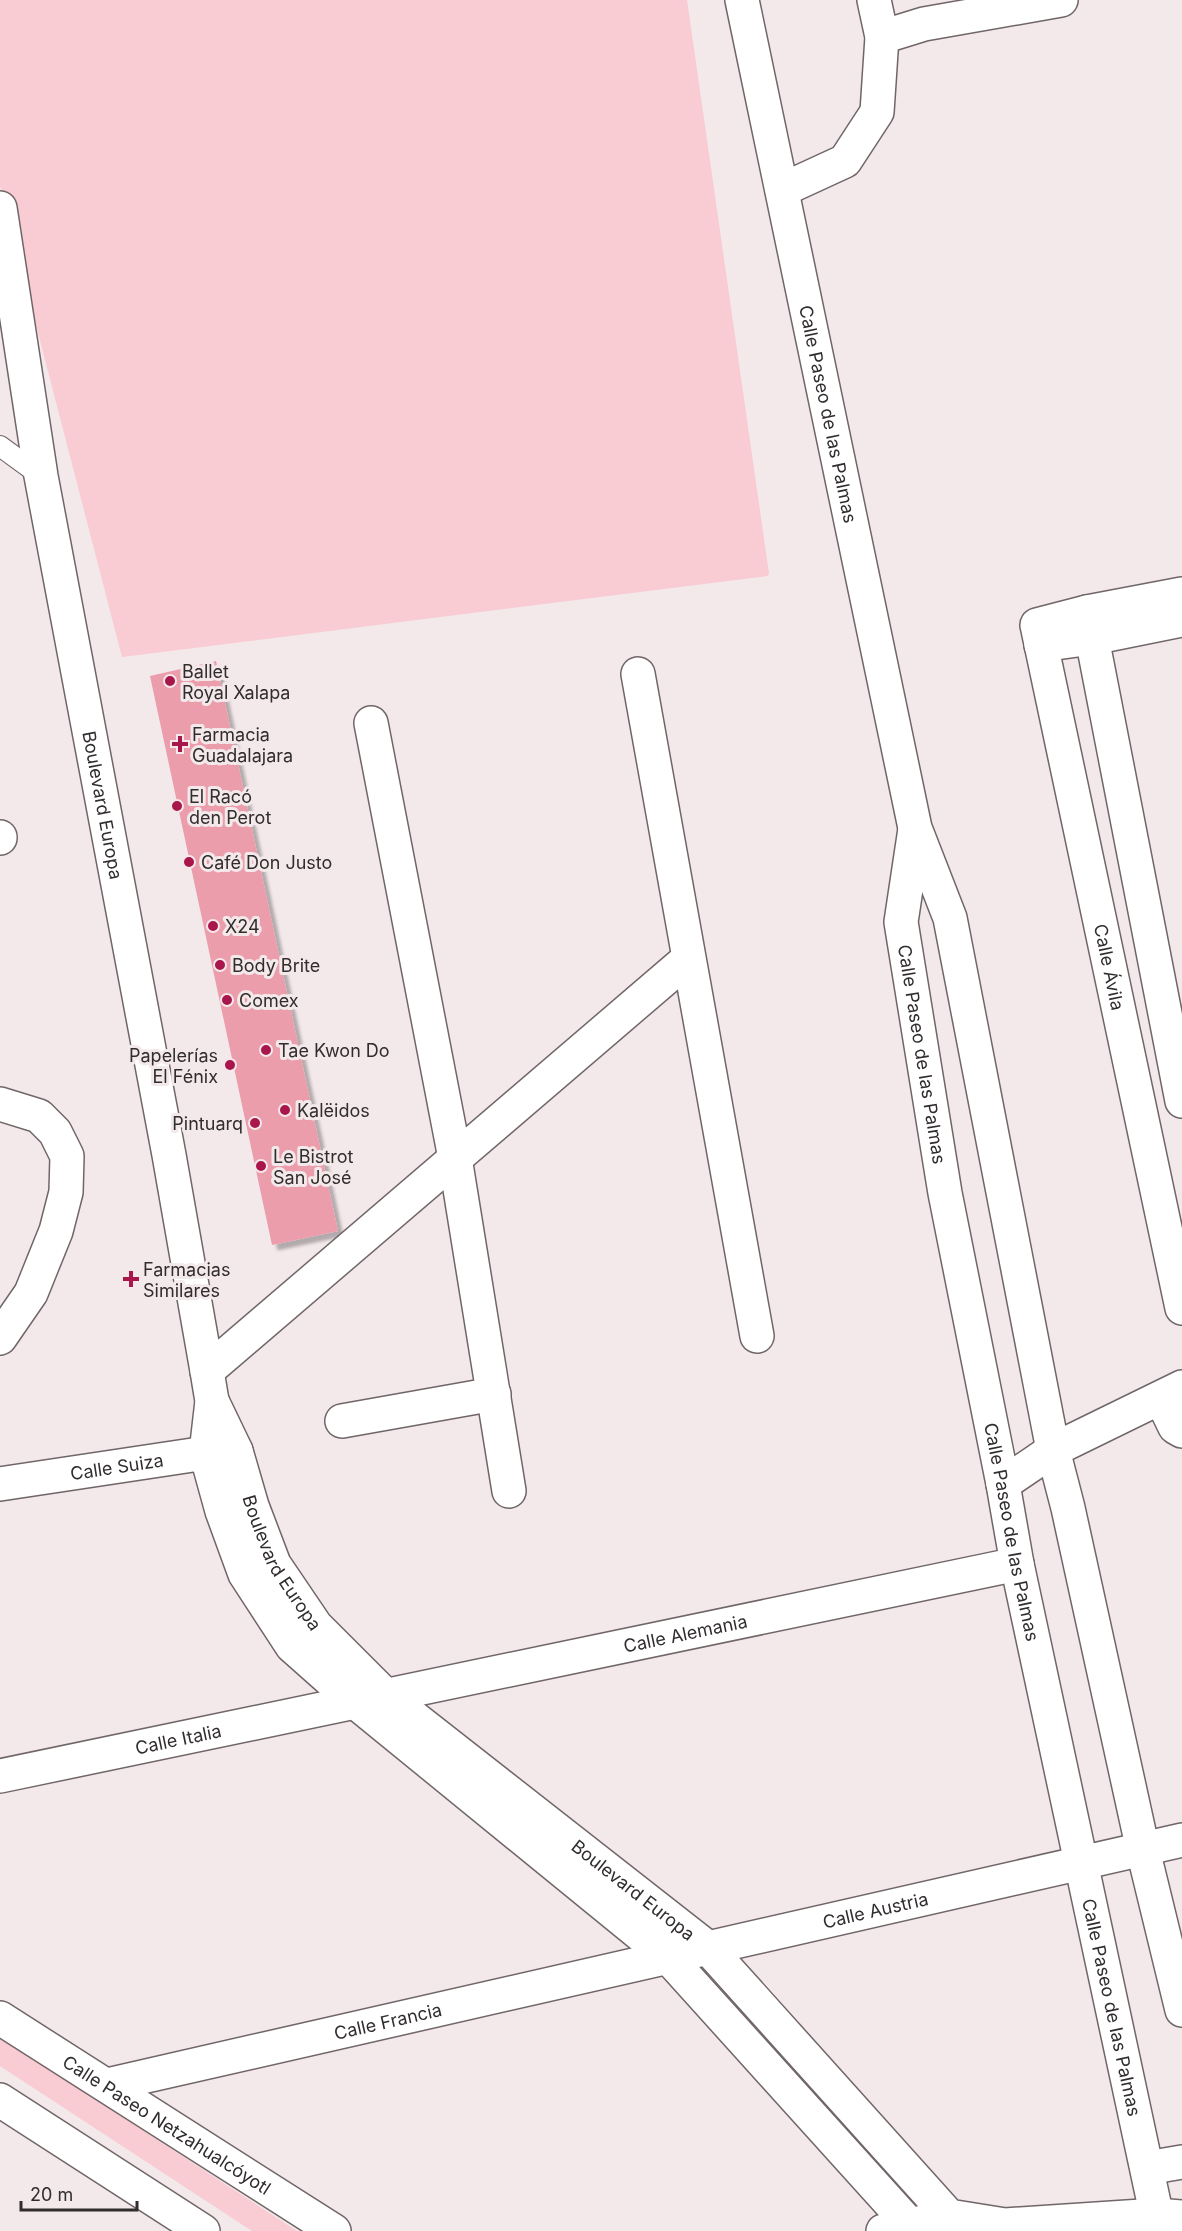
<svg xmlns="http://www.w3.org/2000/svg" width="1182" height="2231" font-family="Inter,sans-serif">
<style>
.green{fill:#f9cbd3}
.building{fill:#eb9dac;filter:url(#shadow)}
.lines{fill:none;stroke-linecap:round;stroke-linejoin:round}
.lane-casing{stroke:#706668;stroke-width:22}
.street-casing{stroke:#706668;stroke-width:36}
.secondary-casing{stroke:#706668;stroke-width:36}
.lane{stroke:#fff;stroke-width:20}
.street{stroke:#fff;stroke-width:33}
.secondary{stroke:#fff;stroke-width:33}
.poi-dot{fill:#a9164c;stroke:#f3e8ea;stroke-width:2}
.labels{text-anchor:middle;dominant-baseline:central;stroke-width:6;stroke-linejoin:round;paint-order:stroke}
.street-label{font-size:18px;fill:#312d2d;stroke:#f3e8ea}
.poi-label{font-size:18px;fill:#312d2d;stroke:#f3e8ea;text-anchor:start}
</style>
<defs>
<filter id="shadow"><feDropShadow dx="5.5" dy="5.5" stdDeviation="1.5" flood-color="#0004"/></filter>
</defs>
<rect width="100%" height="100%" fill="#f3e8ea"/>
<path class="green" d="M 0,0 L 687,0 L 769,574 L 767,576 L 122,657 L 0,186 Z
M 0,2037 L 297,2231 L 252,2231 L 0,2066 Z"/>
<path class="building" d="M 216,661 L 338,1231 L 272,1245 L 150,676 Z"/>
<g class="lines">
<defs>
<path id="lane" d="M 0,446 L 41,476"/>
<g id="street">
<path d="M 882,37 L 924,24 L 1061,0"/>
<path d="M 782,190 L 845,161 L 877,112 L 882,37 L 874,0"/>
<path id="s1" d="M 1182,594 L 1087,612 L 1037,625 L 1182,1308"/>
<path d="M 1087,612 L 1182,1101"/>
<path d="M 1041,645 L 1092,638 L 1182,620"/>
<path d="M 638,674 L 757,1336"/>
<path d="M 371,723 L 455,1158 L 509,1491"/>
<path d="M 0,838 L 0,837"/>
<path d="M 0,1104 L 39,1116 L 55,1132 L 67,1156 L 66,1192 L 56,1231 L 31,1293 L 0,1338"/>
<path d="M 207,1371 L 688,959"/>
<path d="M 1161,1398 L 1175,1427 L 1182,1431"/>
<path d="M 342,1421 L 494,1394"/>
<path id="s2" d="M 0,1484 L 206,1453 L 236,1451"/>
<path d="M 1003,1484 L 1053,1450 L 1182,1387"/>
<path id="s3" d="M 0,1776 L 1017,1564"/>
<path id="s4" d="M 0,2018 L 334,2231"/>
<path id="s5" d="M 107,2085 L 1182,1840"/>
<path d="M 0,2100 L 203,2231"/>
<path d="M 1147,2168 L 1182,2162"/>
<path d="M 883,2231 L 936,2219"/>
</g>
<g id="secondary">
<path id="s6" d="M 742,0 L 915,828 L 950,918 L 1053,1450 L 1068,1508 L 1143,1850 L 1182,2010"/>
<path id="s7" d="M 0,208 L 41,476 L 169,1155 L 207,1371 L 212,1401 L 206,1453 L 222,1511 L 245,1574 L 292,1646 L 354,1701 L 668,1957 L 910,2225 L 918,2231"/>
<path id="s8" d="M 915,829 L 901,922 L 945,1193 L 1003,1484 L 1017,1564 L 1160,2231"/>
<path id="s9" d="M 212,1401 L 236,1451 L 252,1506 L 274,1564 L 316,1626 L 385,1695 L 708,1948 L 949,2216 L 1005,2225 L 1157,2215 L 1182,2217"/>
</g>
</defs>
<use href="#lane" class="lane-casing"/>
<use href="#street" class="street-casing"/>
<use href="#secondary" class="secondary-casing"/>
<use href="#lane" class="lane"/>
<use href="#street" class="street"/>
<use href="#secondary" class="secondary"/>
</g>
<g class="poi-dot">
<circle cx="170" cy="681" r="6"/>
<path d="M177 735h6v6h6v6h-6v6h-6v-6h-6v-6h6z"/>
<circle cx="177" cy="806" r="6"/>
<circle cx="189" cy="862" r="6"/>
<circle cx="213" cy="926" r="6"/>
<circle cx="220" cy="965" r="6"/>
<circle cx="227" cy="1000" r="6"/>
<circle cx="266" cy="1050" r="6"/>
<circle cx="230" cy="1065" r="6"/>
<circle cx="285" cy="1110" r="6"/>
<circle cx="255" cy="1123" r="6"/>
<circle cx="261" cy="1166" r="6"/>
<path d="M128 1270h6v6h6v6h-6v6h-6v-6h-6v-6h6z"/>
</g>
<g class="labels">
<g class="street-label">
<text stroke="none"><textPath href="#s6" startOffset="423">Calle Paseo de las Palmas</textPath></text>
<text stroke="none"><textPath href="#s7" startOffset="606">Boulevard Europa</textPath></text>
<text stroke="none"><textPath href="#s1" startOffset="498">Calle Ávila</textPath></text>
<text stroke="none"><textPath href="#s8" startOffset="228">Calle Paseo de las Palmas</textPath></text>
<text stroke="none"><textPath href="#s2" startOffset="118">Calle Suiza</textPath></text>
<text stroke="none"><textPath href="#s8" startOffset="714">Calle Paseo de las Palmas</textPath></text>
<text stroke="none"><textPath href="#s9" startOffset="177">Boulevard Europa</textPath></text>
<text stroke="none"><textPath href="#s3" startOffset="700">Calle Alemania</textPath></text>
<text stroke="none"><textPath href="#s3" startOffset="182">Calle Italia</textPath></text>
<text stroke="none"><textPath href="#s9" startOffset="663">Boulevard Europa</textPath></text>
<text stroke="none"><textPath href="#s5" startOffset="788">Calle Austria</textPath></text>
<text stroke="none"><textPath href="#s8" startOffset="1200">Calle Paseo de las Palmas</textPath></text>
<text stroke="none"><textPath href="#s5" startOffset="288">Calle Francia</textPath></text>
<text stroke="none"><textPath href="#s4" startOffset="198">Calle Paseo Netzahualcóyotl</textPath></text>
</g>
<g class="poi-label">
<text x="182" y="671">Ballet<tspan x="182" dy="21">Royal Xalapa</tspan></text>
<text x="192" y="734">Farmacia<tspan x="192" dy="21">Guadalajara</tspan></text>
<text x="189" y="796">El Racó<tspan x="189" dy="21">den Perot</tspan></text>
<text x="201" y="862">Café Don Justo</text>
<text x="225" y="926">X24</text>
<text x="232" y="965">Body Brite</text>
<text x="239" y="1000">Comex</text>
<text x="278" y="1050">Tae Kwon Do</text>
<text x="218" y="1055" text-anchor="end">Papelerías<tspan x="218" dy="21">El Fénix</tspan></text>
<text x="297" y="1110">Kalëidos</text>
<text x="243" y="1123" text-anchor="end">Pintuarq</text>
<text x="273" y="1156">Le Bistrot<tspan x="273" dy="21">San José</tspan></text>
<text x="143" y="1269">Farmacias<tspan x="143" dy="21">Similares</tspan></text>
</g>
</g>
<path d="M21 2201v9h116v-9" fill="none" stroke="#312d2d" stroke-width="3"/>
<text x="30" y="2201" font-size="18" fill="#312d2d" stroke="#f3e8ea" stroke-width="4.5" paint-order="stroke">20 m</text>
</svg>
